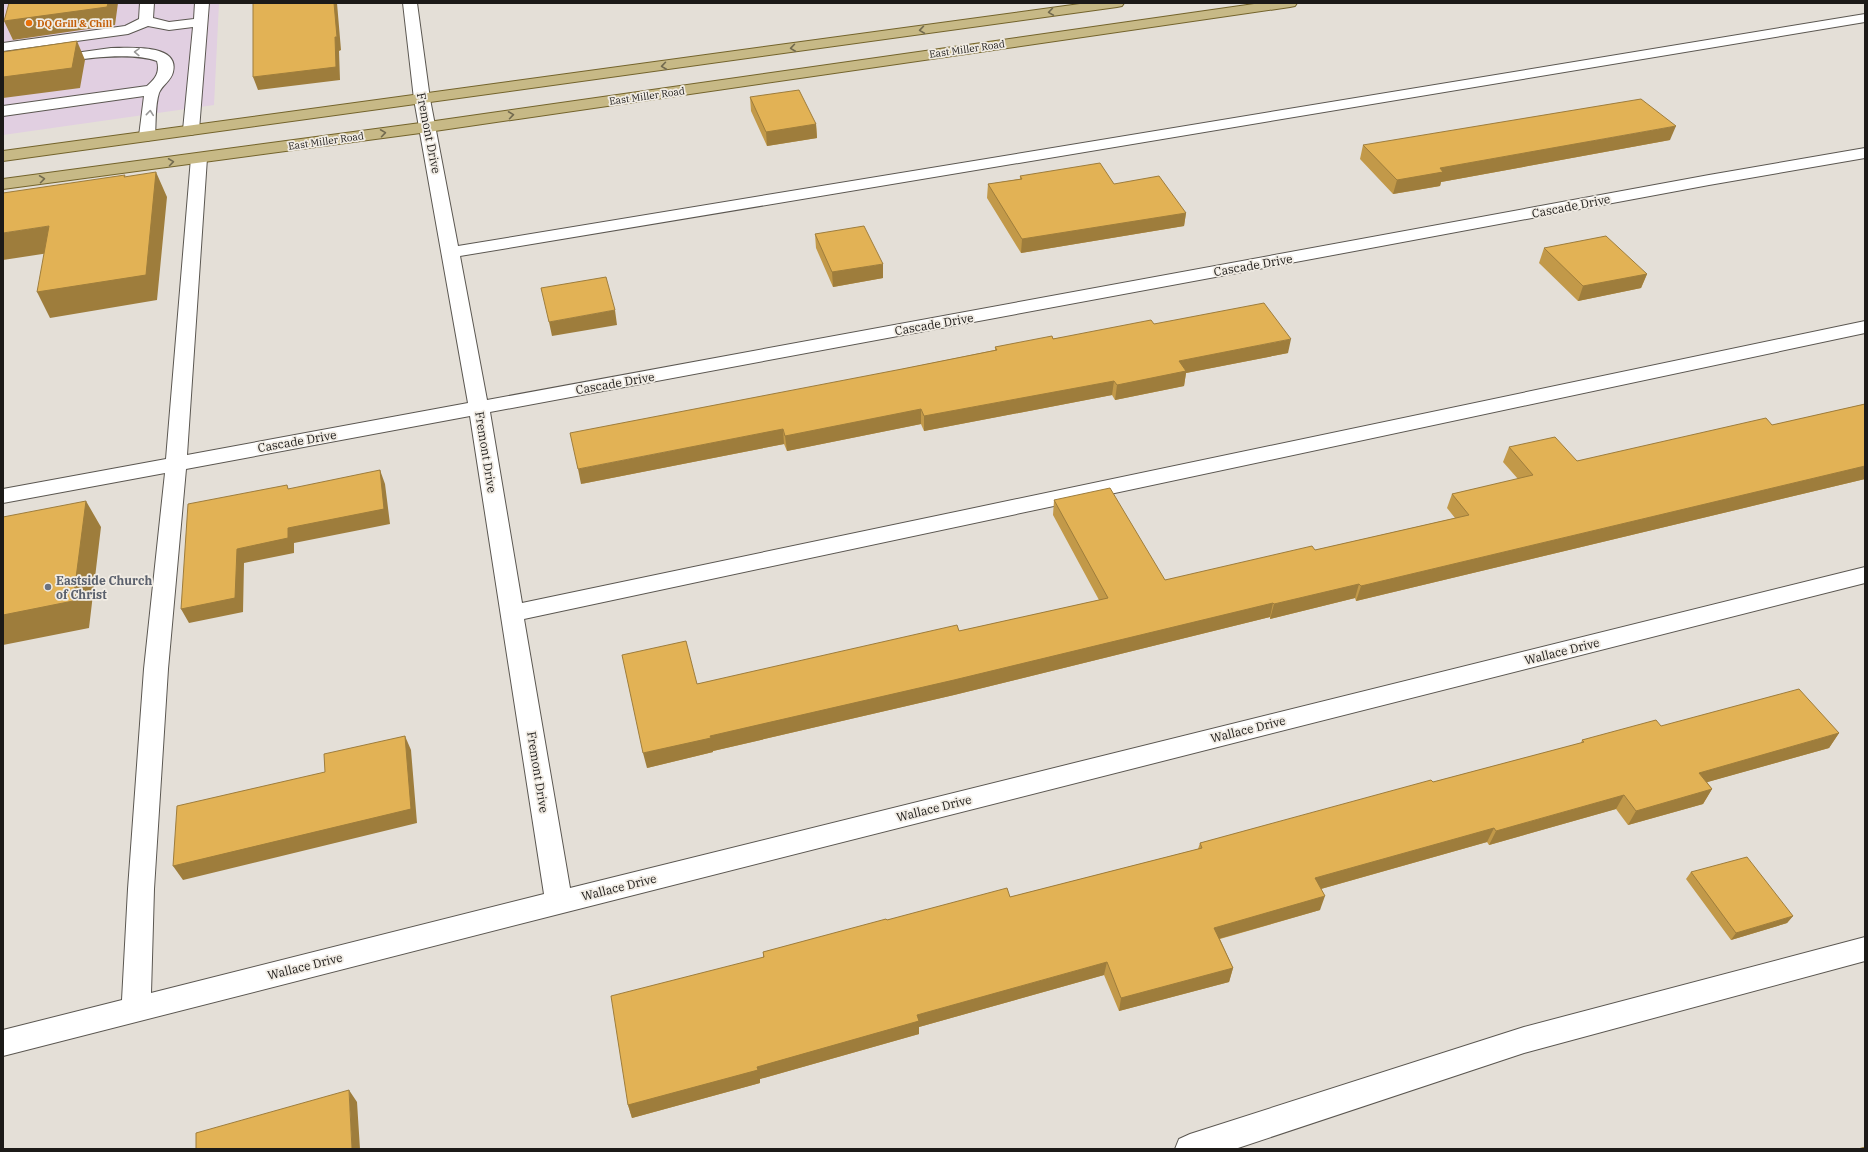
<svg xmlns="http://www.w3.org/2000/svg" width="1868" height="1152" font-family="'IBM Plex Serif',serif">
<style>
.commercial{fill:#e1cfe1}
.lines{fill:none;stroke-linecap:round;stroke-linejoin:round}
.minor-casing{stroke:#5b5751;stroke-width:2}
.major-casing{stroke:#73632b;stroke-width:2}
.minor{fill:#fff;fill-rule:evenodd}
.major{fill:#c7b986;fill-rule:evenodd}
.wall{fill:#c29949}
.shaded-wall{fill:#9e7d3c}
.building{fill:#e2b255;stroke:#9e7d3c}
.oneway{stroke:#726a4f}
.oneway2{stroke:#999897}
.food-dot{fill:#e8710a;stroke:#f1ece4;stroke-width:1.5}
.worship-dot{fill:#6b7280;stroke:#f1ece4;stroke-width:1.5}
.labels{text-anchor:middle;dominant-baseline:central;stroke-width:3.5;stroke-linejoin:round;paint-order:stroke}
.far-food-label{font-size:10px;font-weight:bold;fill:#c56008;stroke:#f1ece4;text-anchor:start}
.far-street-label{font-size:10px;fill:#1c1a18;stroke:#f1ece4}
.street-label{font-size:12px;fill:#1c1a18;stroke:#f1ece4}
.worship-label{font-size:12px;font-weight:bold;fill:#5b616d;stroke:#f1ece4;text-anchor:start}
</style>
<rect width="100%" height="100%" fill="#e4dfd7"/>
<path class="commercial" d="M 3,3 L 219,3 L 214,105 L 3,135 Z"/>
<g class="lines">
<defs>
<path id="minor" d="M 140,3 L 154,3 L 153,18 L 169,22 L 194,19 L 195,3 L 209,3 L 199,130 L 197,133 L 191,135 L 185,133 L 183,130 L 193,27 L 169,30 L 148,26 L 128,34 L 3,51 L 3,43 L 125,26 L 139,19 Z
M 403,3 L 417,3 L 430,99 L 458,246 L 1865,14 L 1865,22 L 460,256 L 487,400 L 1709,175 L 1865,148 L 1865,158 L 1709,185 L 490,412 L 522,603 L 1865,321 L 1865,333 L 524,619 L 570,888 L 1865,567 L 1865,583 L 559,914 L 3,1056 L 3,1030 L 122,1000 L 128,889 L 144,669 L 165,473 L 3,503 L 3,489 L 166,459 L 191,158 L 193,155 L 199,153 L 205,155 L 207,158 L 187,455 L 468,403 L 414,99 ZM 470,416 L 544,894 L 151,993 L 154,889 L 168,669 L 186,469 Z
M 111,48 C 128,48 180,43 173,72 C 171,81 162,85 159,93 C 155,105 156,123 155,136 L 153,139 L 147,141 L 141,139 L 139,136 L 144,96 L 3,116 L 3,106 L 147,86 C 156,78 160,72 157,61 C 120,48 44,66 3,71 L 3,63 Z
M 1865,937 L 1865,961 L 1524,1053 L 1235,1149 L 1175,1149 L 1179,1139 L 1190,1134 L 1524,1027 Z"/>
<path id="major" d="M 1087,3 L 1124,3 L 1122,6 L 1117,7 L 3,161 L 3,151 Z
M 1261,3 L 1297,3 L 1295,6 L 1290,7 L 428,132 L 3,189 L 3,179 L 428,122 Z"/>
</defs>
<use href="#minor" class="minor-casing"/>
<use href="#major" class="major-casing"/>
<use href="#minor" class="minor"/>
<use href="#major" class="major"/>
</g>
<path class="wall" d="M 750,97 L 816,124 L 817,138 L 767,146 L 751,111 Z
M 1670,140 L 1441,182 L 1440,186 L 1393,194 L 1360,159 L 1363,145 Z
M 1020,176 L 1114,184 L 1186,213 L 1184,226 L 1021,253 L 987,198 L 988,184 L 1020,179 Z
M 815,234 L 883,278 L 833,287 L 816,248 Z
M 1544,248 L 1647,274 L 1641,288 L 1578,301 L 1539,263 Z
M 1154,324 L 1288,353 L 1186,373 L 1184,386 L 1115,400 L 1112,395 L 924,431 L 921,424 L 787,451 L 784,444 L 581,484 L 902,369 L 995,350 L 995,347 Z
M 1865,404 L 1865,479 L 1356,601 L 1355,598 L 1270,619 L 1270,617 L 954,695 L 713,751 L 713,752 L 647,768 L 697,684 L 959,631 L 1099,600 L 1053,515 L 1054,500 L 1165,580 L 1315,550 L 1455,518 L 1447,508 L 1452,494 L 1518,479 L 1503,462 L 1509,447 L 1577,461 L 1772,425 Z
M 1661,726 L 1839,733 L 1829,748 L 1707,782 L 1712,789 L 1703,804 L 1628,825 L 1616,809 L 1489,845 L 1487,842 L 1321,889 L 1320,910 L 1220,939 L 1233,968 L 1229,982 L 1119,1011 L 1104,975 L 919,1027 L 919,1034 L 760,1079 L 760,1083 L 632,1118 L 628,1105 L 763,957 L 763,952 L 887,920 L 1010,897 L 1198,849 L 1200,843 L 1433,782 L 1581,743 L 1582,740 Z
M 1691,872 L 1793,916 L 1787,923 L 1731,940 L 1686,879 Z"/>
<path class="shaded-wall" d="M 108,3 L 118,3 L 115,25 L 13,40 L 4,21 Z
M 334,3 L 337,3 L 341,50 L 339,51 L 340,80 L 258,90 L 253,77 Z
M 77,41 L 85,60 L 80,88 L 3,98 L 3,77 Z
M 816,124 L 817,138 L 767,146 L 766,132 Z
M 1676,126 L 1670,140 L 1441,182 L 1440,186 L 1393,194 L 1397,180 L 1440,168 Z
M 156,172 L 167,197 L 157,300 L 50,318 L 37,292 Z
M 1186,213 L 1184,226 L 1021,253 L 1022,239 Z
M 49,226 L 62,251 L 3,260 L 3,233 Z
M 883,264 L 883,278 L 833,287 L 832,272 Z
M 1647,274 L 1641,288 L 1578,301 L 1583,286 Z
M 615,310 L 617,325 L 552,336 L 549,322 Z
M 1291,339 L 1288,353 L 1186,373 L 1184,386 L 1115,400 L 1117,385 L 1179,361 Z
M 1114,381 L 1112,395 L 924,431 L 924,416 Z
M 921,409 L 921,424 L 787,451 L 785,436 Z
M 783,429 L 784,444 L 581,484 L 578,469 Z
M 1865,466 L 1865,479 L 1356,601 L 1361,586 Z
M 380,470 L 385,484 L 390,524 L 294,543 L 294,553 L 244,563 L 243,612 L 189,623 L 181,609 L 237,549 L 288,528 Z
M 86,501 L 101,527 L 89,628 L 3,645 L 3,615 Z
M 1359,584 L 1355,598 L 1270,619 L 1274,604 Z
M 1273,603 L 1270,617 L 954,695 L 713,751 L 713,752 L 647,768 L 643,753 L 710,736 Z
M 1839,733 L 1829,748 L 1690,787 L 1699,773 Z
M 405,736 L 411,750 L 417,823 L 183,880 L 173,866 Z
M 1712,789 L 1703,804 L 1628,825 L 1636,811 Z
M 1624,795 L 1616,809 L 1489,845 L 1496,831 Z
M 1494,828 L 1487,842 L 1310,892 L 1315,878 Z
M 1325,896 L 1320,910 L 1211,941 L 1214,928 Z
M 1793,916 L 1787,923 L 1731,940 L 1736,933 Z
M 1107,962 L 1104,975 L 919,1027 L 919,1034 L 760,1079 L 760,1083 L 632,1118 L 628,1105 L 757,1067 L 917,1015 Z
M 1233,968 L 1229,982 L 1119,1011 L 1121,998 Z
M 349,1090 L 357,1102 L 360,1149 L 352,1149 Z"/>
<path class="building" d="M 9,3 L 108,3 L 107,7 L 4,21 Z
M 253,3 L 334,3 L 337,37 L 335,37 L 336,67 L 253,77 Z
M 77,41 L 72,68 L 3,77 L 3,52 Z
M 799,90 L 816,124 L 766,132 L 750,97 Z
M 1641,99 L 1676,126 L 1440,168 L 1443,172 L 1397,180 L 1363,145 Z
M 1100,163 L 1114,184 L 1159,176 L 1186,213 L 1022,239 L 988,184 L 1022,179 L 1020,176 Z
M 156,172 L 146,275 L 37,292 L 49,226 L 3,233 L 3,193 L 125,175 L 124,177 Z
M 864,226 L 883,264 L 832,272 L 815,234 Z
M 1606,236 L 1647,274 L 1583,286 L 1544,248 Z
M 606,277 L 615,310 L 549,322 L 541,288 Z
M 1264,303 L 1291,339 L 1179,361 L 1186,371 L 1117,385 L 1114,381 L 924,416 L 921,409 L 785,436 L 783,429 L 578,469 L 570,433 L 902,369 L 997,350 L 995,347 L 1052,336 L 1053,339 L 1151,320 L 1154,324 Z
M 1865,404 L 1865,466 L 1361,586 L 1359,584 L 1274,604 L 1273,603 L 954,680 L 710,736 L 711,738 L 643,753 L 622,655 L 686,641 L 697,684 L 957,625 L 959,631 L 1108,598 L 1054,500 L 1110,488 L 1165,580 L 1312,546 L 1315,550 L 1469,515 L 1452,494 L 1533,475 L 1509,447 L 1555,437 L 1577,461 L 1766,418 L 1772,425 Z
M 380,470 L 384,509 L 288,528 L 288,538 L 237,549 L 235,598 L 181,609 L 188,504 L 287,485 L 288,489 Z
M 86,501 L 73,601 L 3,615 L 3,517 Z
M 1799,689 L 1839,733 L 1699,773 L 1712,789 L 1636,811 L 1624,795 L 1496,831 L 1494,828 L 1315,878 L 1325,896 L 1214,928 L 1233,968 L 1121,998 L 1107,962 L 917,1015 L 919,1021 L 757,1067 L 758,1070 L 628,1105 L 611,996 L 764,957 L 763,952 L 886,919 L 887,920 L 1007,888 L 1010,897 L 1202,848 L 1200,843 L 1431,780 L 1433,782 L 1584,742 L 1582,740 L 1656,720 L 1661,726 Z
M 405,736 L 411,809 L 173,866 L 177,806 L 325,772 L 324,754 Z
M 1747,857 L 1793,916 L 1736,933 L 1691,872 Z
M 349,1090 L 352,1149 L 196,1149 L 196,1133 Z
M 1865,1147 L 1865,1149 L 1858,1149 Z"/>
<defs><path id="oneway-chevron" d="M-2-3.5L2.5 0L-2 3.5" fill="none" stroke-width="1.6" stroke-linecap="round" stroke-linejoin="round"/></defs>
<g class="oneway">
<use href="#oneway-chevron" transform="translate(1051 12) rotate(172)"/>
<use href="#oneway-chevron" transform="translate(922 30) rotate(172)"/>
<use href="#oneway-chevron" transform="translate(793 48) rotate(172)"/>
<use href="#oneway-chevron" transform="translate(664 66) rotate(172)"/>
<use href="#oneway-chevron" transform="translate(511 115) rotate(-8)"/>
<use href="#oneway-chevron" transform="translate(383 133) rotate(-8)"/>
<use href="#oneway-chevron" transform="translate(171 162) rotate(-8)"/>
<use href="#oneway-chevron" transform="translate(42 179) rotate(-8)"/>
</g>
<g class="oneway2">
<use href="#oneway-chevron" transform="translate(137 52) rotate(-178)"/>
<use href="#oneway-chevron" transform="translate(150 113) rotate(-84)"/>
</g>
<circle class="food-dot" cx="29" cy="23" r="4"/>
<circle class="worship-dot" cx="48" cy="587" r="4"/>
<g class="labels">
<g class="far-food-label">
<text x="37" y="23">DQ Grill &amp; Chill</text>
</g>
<g class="far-street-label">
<text transform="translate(967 49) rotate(-8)">East Miller Road</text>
<text transform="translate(647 96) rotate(-8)">East Miller Road</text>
<text transform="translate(326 141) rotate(-8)">East Miller Road</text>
</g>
<g class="street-label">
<text transform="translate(429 133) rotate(79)">Fremont Drive</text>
<text transform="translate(1571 206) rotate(-11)">Cascade Drive</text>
<text transform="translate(1253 265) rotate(-10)">Cascade Drive</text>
<text transform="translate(934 324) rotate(-10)">Cascade Drive</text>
<text transform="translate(615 383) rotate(-10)">Cascade Drive</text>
<text transform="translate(297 441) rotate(-10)">Cascade Drive</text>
<text transform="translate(486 452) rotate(81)">Fremont Drive</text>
<text transform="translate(1562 651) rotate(-14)">Wallace Drive</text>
<text transform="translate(1248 729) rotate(-14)">Wallace Drive</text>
<text transform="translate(538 772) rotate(81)">Fremont Drive</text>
<text transform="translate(934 808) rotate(-14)">Wallace Drive</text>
<text transform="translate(619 887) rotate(-14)">Wallace Drive</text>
<text transform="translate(305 966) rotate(-14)">Wallace Drive</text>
</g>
<g class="worship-label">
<text x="56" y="580">Eastside Church<tspan x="56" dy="14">of Christ</tspan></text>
</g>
</g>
<rect width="1868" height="1152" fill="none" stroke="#1c1a18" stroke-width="8"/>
</svg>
